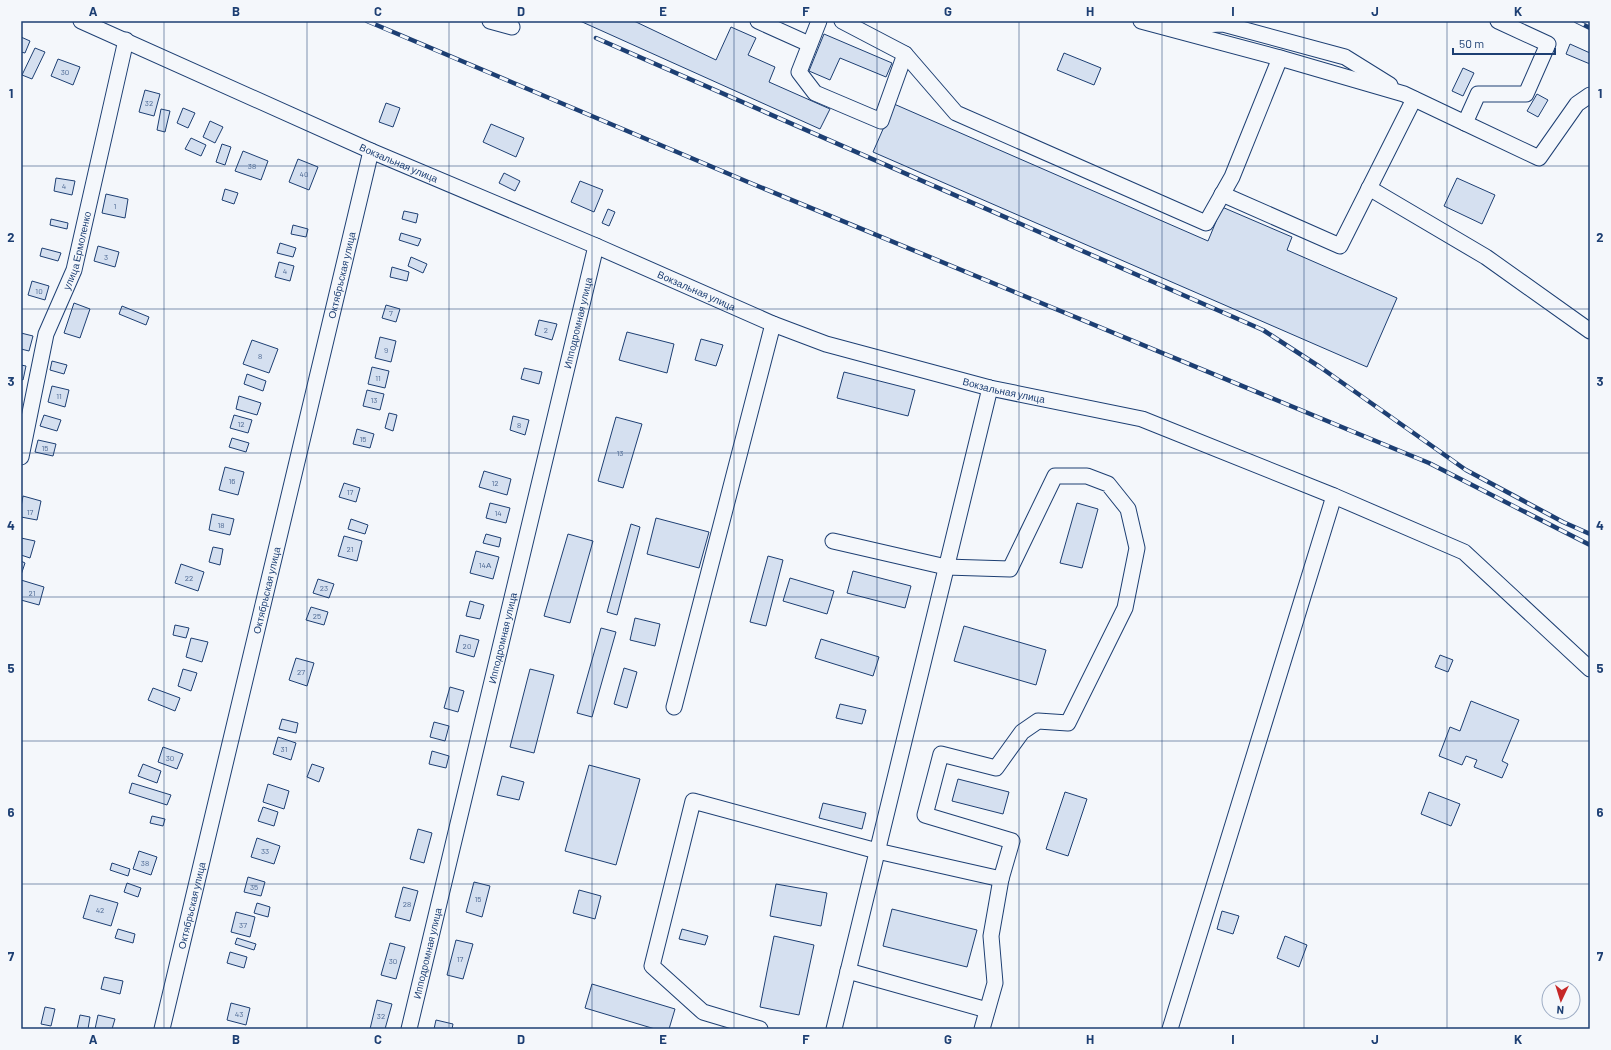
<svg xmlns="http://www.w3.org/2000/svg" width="1611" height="1050" font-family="Barlow,sans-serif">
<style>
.building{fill:#d5e0f0;stroke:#1d3f73}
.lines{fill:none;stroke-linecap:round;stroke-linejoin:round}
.minor-casing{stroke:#1d3f73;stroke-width:17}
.minor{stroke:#f4f7fb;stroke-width:15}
.rail-casing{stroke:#1d3f73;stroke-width:4.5}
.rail{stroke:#f4f7fb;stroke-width:3;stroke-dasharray:9;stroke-linecap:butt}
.grid{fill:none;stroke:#1d3f73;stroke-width:1;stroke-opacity:0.55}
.labels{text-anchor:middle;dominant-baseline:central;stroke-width:3;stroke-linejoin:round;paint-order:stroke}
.number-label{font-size:8px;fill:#4b6792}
.street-label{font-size:10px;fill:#1d3f73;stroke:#f4f7fb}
.neatline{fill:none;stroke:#1d3f73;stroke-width:1.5}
.grid-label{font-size:13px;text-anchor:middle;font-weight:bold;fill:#1d3f73}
</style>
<rect width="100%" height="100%" fill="#f4f7fb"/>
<path class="building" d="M 580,21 L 634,21 L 716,60 L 731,27 L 756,38 L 748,55 L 775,67 L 769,82 L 830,109 L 820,129 Z
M 824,34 L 892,63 L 886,77 L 840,58 L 830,80 L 809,71 Z
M 21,37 L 30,41 L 25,53 L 21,52 Z
M 1570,44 L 1590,53 L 1590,64 L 1566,54 Z
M 35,48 L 45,52 L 32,79 L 22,75 Z
M 1064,53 L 1101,68 L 1094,85 L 1057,70 Z
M 58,59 L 80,67 L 73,85 L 51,76 Z
M 1463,68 L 1474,73 L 1463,96 L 1452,91 Z
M 145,90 L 160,94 L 154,116 L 139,112 Z
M 1537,94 L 1548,100 L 1538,117 L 1527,111 Z
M 386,103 L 400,108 L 393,127 L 379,122 Z
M 894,104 L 1208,241 L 1222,207 L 1292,237 L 1287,250 L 1397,298 L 1367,367 L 873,152 Z
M 183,108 L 195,113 L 188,128 L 177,123 Z
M 161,109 L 170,111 L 165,132 L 157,130 Z
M 210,121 L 223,127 L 215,143 L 203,137 Z
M 491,124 L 524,138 L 516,157 L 483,142 Z
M 191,138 L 206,145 L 201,156 L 185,149 Z
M 222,144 L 231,147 L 225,165 L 216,162 Z
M 243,151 L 268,161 L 261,180 L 235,171 Z
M 298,159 L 318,167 L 309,190 L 289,182 Z
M 504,173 L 520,181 L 515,191 L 499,183 Z
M 56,178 L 75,181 L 72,195 L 54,191 Z
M 1457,178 L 1495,195 L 1482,224 L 1444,206 Z
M 580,181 L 603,190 L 594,212 L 571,202 Z
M 225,189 L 238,193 L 234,204 L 222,200 Z
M 106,194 L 128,199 L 125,218 L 102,213 Z
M 608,209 L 615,212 L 609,226 L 602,223 Z
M 404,211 L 418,214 L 416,223 L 402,219 Z
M 51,219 L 68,223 L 67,229 L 50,225 Z
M 293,225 L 308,229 L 306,237 L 291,234 Z
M 401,233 L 421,239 L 418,246 L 399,240 Z
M 280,243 L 296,248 L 293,257 L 277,253 Z
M 98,246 L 119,252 L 115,267 L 94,261 Z
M 42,248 L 61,253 L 58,261 L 40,256 Z
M 411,257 L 427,264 L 423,273 L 408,266 Z
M 279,262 L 294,266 L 290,281 L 275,277 Z
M 392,267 L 409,272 L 407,281 L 390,277 Z
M 32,281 L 49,286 L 45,300 L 28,295 Z
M 74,303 L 90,309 L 80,338 L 64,333 Z
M 386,305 L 400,309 L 396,322 L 382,318 Z
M 122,306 L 149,317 L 146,325 L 119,314 Z
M 539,320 L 557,324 L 552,340 L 535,335 Z
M 627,332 L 674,344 L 667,373 L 619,360 Z
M 21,333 L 33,336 L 29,351 L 21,349 Z
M 380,337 L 396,341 L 391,362 L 375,358 Z
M 701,339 L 723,345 L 716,366 L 695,360 Z
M 252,340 L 278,349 L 269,373 L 243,364 Z
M 52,361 L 67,365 L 64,374 L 50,370 Z
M 21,365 L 26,366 L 23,380 L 21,379 Z
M 372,367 L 389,371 L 385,388 L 368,384 Z
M 524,368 L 542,372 L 539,384 L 521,379 Z
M 844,372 L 915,390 L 908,416 L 837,398 Z
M 247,374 L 266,381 L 263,391 L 244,384 Z
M 52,386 L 69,390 L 65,407 L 48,402 Z
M 367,390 L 384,394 L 380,410 L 363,406 Z
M 239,396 L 261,403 L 257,415 L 236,409 Z
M 389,413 L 397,415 L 393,431 L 385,428 Z
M 44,415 L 61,420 L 57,431 L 40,426 Z
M 234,415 L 252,420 L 248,433 L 230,428 Z
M 513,416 L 529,420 L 525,435 L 510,430 Z
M 616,417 L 642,424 L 623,488 L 598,481 Z
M 357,429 L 374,434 L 370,448 L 353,444 Z
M 232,438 L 249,443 L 246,452 L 229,447 Z
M 38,440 L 56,444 L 53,456 L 35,452 Z
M 225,467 L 244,472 L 238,495 L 219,490 Z
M 484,471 L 511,479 L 507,495 L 479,487 Z
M 344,483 L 360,488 L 356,502 L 339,497 Z
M 23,496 L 41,501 L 37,520 L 21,517 L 21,507 Z
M 490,503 L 510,508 L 506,523 L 486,518 Z
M 1077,503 L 1098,509 L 1082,568 L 1060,563 Z
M 212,514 L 234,519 L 230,535 L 209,530 Z
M 656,518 L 709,532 L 699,568 L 647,554 Z
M 351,519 L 368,525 L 365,534 L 348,529 Z
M 631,524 L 640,527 L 617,615 L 607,612 Z
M 486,534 L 501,538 L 499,547 L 483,543 Z
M 568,534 L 593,541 L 570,623 L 544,616 Z
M 344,536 L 362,541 L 357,561 L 338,556 Z
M 21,538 L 35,541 L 30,558 L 21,555 Z
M 213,547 L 223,549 L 220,565 L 209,562 Z
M 476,551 L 499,557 L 493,579 L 470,573 Z
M 768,556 L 783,560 L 766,626 L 750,622 Z
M 21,561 L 25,563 L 21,575 Z
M 181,564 L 204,572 L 198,591 L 175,583 Z
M 853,571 L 911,586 L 905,608 L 847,593 Z
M 790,578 L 834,591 L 827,614 L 783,601 Z
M 318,579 L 334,584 L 329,598 L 313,593 Z
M 21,580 L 44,587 L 39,605 L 21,600 Z
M 470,601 L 484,605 L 480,619 L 466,616 Z
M 311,607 L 328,612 L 324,625 L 306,620 Z
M 635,618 L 660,624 L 655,646 L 630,640 Z
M 175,625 L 189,628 L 186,638 L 173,635 Z
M 964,626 L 1046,650 L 1036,685 L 954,661 Z
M 601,628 L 616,632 L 592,717 L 577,713 Z
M 460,635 L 479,640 L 474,657 L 456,652 Z
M 191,638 L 208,642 L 202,662 L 186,657 Z
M 821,639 L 879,657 L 873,676 L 815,658 Z
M 1440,655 L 1453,660 L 1448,672 L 1435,667 Z
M 296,658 L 314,663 L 307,686 L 289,680 Z
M 624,668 L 637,672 L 627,708 L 614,704 Z
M 183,669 L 197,673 L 191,691 L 178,686 Z
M 530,669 L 554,675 L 534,753 L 510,747 Z
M 450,687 L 464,691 L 458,712 L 444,708 Z
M 153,688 L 180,698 L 175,711 L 148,700 Z
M 1471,701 L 1519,720 L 1502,761 L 1508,764 L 1502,778 L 1474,767 L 1477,760 L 1466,756 L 1462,765 L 1439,756 L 1450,727 L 1460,731 Z
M 840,704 L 866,710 L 862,724 L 836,718 Z
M 282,719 L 298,723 L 296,733 L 279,729 Z
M 434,722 L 449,726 L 445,741 L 430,737 Z
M 278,737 L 296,743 L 291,760 L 273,754 Z
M 163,747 L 183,754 L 177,769 L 158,762 Z
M 432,751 L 449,756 L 446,768 L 429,764 Z
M 143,764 L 161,771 L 157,783 L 138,776 Z
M 312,764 L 324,768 L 319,782 L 307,777 Z
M 589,765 L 640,779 L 616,865 L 565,851 Z
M 502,776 L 524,782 L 519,800 L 497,795 Z
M 958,779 L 1009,792 L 1003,814 L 952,801 Z
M 132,783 L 171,795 L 167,805 L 129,793 Z
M 268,784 L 289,791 L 284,809 L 263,802 Z
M 1065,792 L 1087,799 L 1068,856 L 1046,849 Z
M 1429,792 L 1460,804 L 1451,826 L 1421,814 Z
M 823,803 L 866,813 L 862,829 L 819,818 Z
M 263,807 L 278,812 L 274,826 L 258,821 Z
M 152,816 L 165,819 L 163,826 L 150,823 Z
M 418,829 L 432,833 L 424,863 L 410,859 Z
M 257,838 L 280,846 L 274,864 L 251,857 Z
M 139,851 L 157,857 L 151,875 L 133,869 Z
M 112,863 L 130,869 L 128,876 L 110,870 Z
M 248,877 L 265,882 L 261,896 L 244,892 Z
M 474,882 L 490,886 L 482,917 L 466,912 Z
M 127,883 L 141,888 L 138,897 L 124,892 Z
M 776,884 L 827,893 L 821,926 L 770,916 Z
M 403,887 L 418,891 L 410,921 L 395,917 Z
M 579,890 L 601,896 L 595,919 L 573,913 Z
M 90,895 L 118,903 L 111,926 L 83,918 Z
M 257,903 L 270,907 L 268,917 L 254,913 Z
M 892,909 L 977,930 L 967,967 L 883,946 Z
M 1222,911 L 1239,916 L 1233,934 L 1217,929 Z
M 236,912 L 255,917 L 250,937 L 231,932 Z
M 118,929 L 135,934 L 133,943 L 115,938 Z
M 682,929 L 708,936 L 705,945 L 679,939 Z
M 774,936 L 814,945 L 799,1015 L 760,1007 Z
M 1285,936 L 1307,945 L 1299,967 L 1277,958 Z
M 237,938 L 256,944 L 254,950 L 235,944 Z
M 456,940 L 473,944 L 463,979 L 447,975 Z
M 390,943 L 405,947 L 396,979 L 381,975 Z
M 230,952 L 247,957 L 244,968 L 227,963 Z
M 104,977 L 123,981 L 120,994 L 101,989 Z
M 592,984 L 675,1009 L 669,1029 L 655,1029 L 585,1008 Z
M 377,1000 L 392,1004 L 385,1029 L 370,1029 Z
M 231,1003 L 250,1008 L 246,1025 L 227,1020 Z
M 45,1007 L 55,1009 L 51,1026 L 41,1024 Z
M 80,1015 L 90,1017 L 88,1029 L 77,1029 Z
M 98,1015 L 115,1019 L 112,1029 L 95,1029 Z
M 436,1020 L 453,1024 L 452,1029 L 434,1029 Z"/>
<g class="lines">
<defs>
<g id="minor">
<path id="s1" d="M 81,21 L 371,151 L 596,246 L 773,324 L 826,344 L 990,388 L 1142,419 L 1334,496 L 1464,552 L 1590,669"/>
<path d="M 490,21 L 512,27"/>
<path d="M 758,21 L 809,44"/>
<path d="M 819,21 L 799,72 L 815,93 L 881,121 L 905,54"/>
<path d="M 842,21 L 905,54 L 956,113 L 1206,223 L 1232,177 L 1280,58"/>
<path d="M 1141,21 L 1280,58 L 1404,94 L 1465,123 L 1478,94 L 1526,94 L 1548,44 L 1498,21"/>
<path d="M 1179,26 L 1223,24 L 1345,57 L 1390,85"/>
<path d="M 1465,123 L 1539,158 L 1577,104 L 1590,95"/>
<path d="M 1369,188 L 1486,257 L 1590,331"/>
<path d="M 1222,194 L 1340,246 L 1414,99"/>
<path id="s2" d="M 21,457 L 46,334 L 74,270 L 126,40"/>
<path d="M 674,707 L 773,324"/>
<path d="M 848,971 L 987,1010"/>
<path id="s3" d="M 162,1029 L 371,151"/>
<path id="s4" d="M 409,1029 L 596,246"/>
<path d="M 760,1029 L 703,1012 L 652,966 L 693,801 L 877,851 L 1001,879 L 1012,841 L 925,815 L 941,754 L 996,768 L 1022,732 L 1038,721 L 1068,723 L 1125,608 L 1137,548 L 1128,509 L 1108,484 L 1087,476 L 1055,476 L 1010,569 L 946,567 L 833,541"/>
<path d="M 834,1029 L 990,388"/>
<path d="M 982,1029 L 995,983 L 991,936 L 1001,879"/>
<path d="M 1170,1029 L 1334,496"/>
</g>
</defs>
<use href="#minor" class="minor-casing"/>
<use href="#minor" class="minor"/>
<defs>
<path id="rail" d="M 367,21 L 748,182 L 1429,463 L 1590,545
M 1576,21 L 1590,28
M 596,38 L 1263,330 L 1320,367 L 1466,470 L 1563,522 L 1590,534"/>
</defs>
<use href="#rail" class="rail-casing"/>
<use href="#rail" class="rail"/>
</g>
<path class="grid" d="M 164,21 L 164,1029M 307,21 L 307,1029M 449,21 L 449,1029M 592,21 L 592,1029M 734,21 L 734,1029M 877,21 L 877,1029M 1019,21 L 1019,1029M 1162,21 L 1162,1029M 1304,21 L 1304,1029M 1447,21 L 1447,1029M 21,166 L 1590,166M 21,309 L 1590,309M 21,453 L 1590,453M 21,597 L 1590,597M 21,741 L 1590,741M 21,884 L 1590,884"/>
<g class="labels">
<g class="number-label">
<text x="65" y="72">30</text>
<text x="149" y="103">32</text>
<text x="252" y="166">38</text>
<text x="304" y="174">40</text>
<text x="64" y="186">4</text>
<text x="115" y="206">1</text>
<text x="106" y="257">3</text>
<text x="285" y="271">4</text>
<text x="39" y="291">10</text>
<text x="391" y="313">7</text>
<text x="546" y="330">2</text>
<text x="386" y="350">9</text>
<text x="260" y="356">8</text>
<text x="378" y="378">11</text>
<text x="59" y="396">11</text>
<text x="374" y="400">13</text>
<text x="241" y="424">12</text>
<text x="519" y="425">8</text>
<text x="363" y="439">15</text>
<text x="45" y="448">15</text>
<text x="620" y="453">13</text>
<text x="232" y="481">16</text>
<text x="495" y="483">12</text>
<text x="350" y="492">17</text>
<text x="30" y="512">17</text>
<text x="498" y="513">14</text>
<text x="221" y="525">18</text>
<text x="350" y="549">21</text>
<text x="485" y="565">14А</text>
<text x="189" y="578">22</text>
<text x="324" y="588">23</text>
<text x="32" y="593">21</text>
<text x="317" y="616">25</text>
<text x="467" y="646">20</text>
<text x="301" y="672">27</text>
<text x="284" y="749">31</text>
<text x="170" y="758">30</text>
<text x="265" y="851">33</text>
<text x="145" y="863">38</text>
<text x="254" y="887">35</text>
<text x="478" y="899">15</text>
<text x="407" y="904">28</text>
<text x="100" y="910">42</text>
<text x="243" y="925">37</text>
<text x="460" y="959">17</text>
<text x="393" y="961">30</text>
<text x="239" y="1014">43</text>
<text x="381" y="1016">32</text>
</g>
<g class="street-label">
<text stroke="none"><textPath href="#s1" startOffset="348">Вокзальная улица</textPath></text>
<text stroke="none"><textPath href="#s2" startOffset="215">улица Ермоленко</textPath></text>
<text stroke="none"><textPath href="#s3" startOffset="775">Октябрьская улица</textPath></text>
<text stroke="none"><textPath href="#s1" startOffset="672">Вокзальная улица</textPath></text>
<text stroke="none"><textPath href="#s4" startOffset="726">Ипподромная улица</textPath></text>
<text stroke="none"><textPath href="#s1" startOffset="996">Вокзальная улица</textPath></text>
<text stroke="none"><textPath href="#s3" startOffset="451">Октябрьская улица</textPath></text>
<text stroke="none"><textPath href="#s4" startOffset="402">Ипподромная улица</textPath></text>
<text stroke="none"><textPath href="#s3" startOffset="127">Октябрьская улица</textPath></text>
<text stroke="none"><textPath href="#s4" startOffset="78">Ипподромная улица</textPath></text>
</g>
</g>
<rect width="1611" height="1050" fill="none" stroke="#f4f7fb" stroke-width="44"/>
<g transform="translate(1561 1000) rotate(184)"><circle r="19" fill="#f4f7fb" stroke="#9eadc5"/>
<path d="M0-3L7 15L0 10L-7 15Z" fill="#c62828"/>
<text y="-6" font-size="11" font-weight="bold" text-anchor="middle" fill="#1d3f73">N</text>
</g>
<path d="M1453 48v6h102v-6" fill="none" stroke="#1d3f73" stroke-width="2"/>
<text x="1459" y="48" font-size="12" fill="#1d3f73" stroke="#f4f7fb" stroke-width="3" paint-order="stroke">50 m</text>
<rect x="22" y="22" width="1567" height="1006" class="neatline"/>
<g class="grid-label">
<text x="93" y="16">A</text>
<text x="236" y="16">B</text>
<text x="378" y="16">C</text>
<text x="521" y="16">D</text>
<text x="663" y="16">E</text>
<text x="806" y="16">F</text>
<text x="948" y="16">G</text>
<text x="1090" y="16">H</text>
<text x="1233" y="16">I</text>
<text x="1375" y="16">J</text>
<text x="1518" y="16">K</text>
<text x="11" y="98">1</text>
<text x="1600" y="98">1</text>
<text x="11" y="242">2</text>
<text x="1600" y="242">2</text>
<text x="11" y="386">3</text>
<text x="1600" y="386">3</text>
<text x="11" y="530">4</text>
<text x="1600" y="530">4</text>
<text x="11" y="673">5</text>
<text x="1600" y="673">5</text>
<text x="11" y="817">6</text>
<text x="1600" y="817">6</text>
<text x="11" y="961">7</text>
<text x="1600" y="961">7</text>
<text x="93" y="1044">A</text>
<text x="236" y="1044">B</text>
<text x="378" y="1044">C</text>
<text x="521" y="1044">D</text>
<text x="663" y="1044">E</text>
<text x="806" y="1044">F</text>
<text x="948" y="1044">G</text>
<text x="1090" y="1044">H</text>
<text x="1233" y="1044">I</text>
<text x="1375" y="1044">J</text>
<text x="1518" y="1044">K</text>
</g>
</svg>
